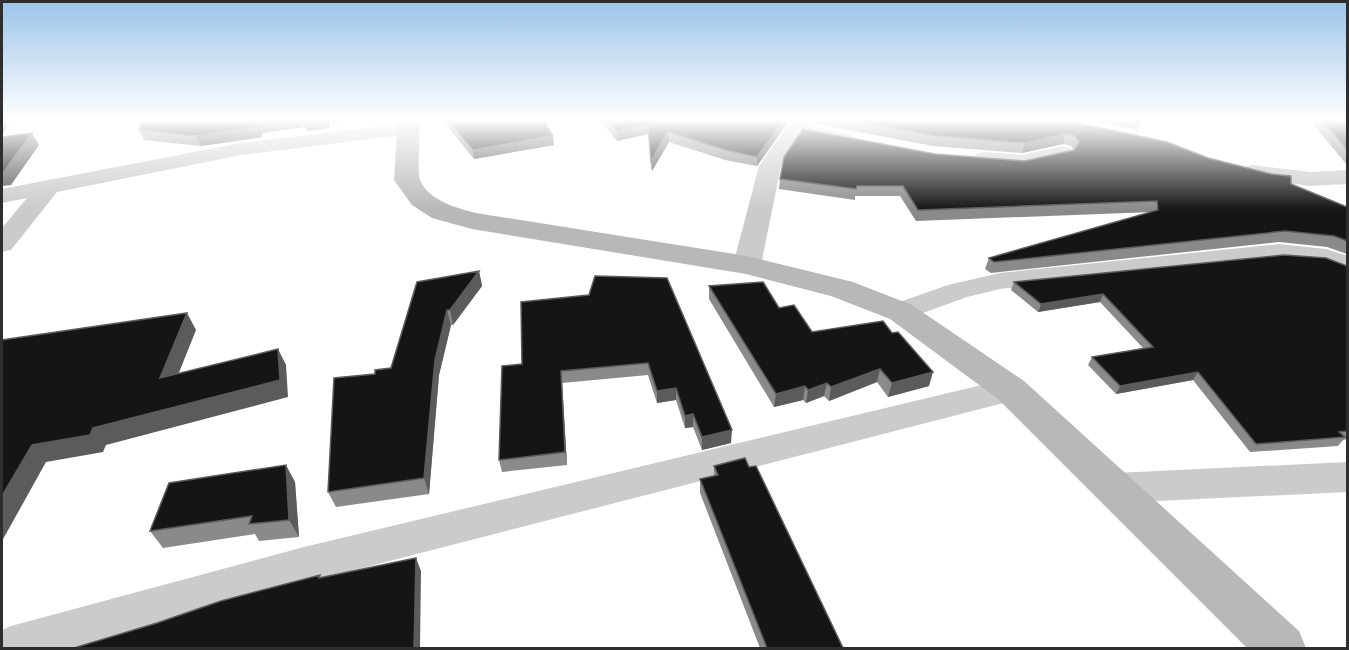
<svg xmlns="http://www.w3.org/2000/svg" width="1349" height="650" font-family="Cabin,sans-serif">
<style>
.lines{fill:none;stroke-linecap:round;stroke-linejoin:round}
.street{fill:#cbcbcb;fill-rule:evenodd}
.secondary{fill:#b8b8b8;fill-rule:evenodd}
.wall{fill:#8a8a8a}
.shaded-wall{fill:#5b5b5b}
.building{fill:#151515;stroke:#5b5b5b;stroke-width:1.5}
</style>
<rect width="100%" height="100%" fill="#fff"/>
<g class="lines">
<path class="street" d="M 792,119 L 812,119 L 808,125 L 849,134 L 853,138 L 849,142 L 842,144 L 801,136 L 781,166 L 761,265 L 757,271 L 747,273 L 737,271 L 733,265 L 759,166 Z
M 410,123 L 417,125 L 420,129 L 417,133 L 241,155 L 57,192 L 11,250 L 2,252 L 2,228 L 27,198 L 2,203 L 2,189 L 241,143 Z
M 1062,146 L 1070,148 L 1073,153 L 1070,158 C 1038,165 1009,172 976,164 L 973,159 L 976,154 L 984,152 L 1022,155 Z
M 1252,165 L 1310,172 L 1348,170 L 1348,184 L 1310,186 L 1244,177 L 1241,172 L 1244,167 Z
M 1279,244 L 1326,249 L 1348,256 L 1348,274 L 1321,264 L 1279,260 L 1000,289 L 967,297 L 901,321 L 891,319 L 886,312 L 891,305 L 948,285 L 1000,273 Z
M 1011,378 L 1023,382 L 1028,390 L 1023,398 L 304,583 L 84,648 L 2,648 L 2,630 L 11,626 L 304,547 Z
M 1348,462 L 1348,492 L 1114,503 L 1101,499 L 1095,488 L 1101,477 L 1114,473 Z"/>
<path class="secondary" d="M 398,119 L 420,119 C 420,131 417,171 420,180 C 429,201 457,208 476,213 L 747,256 L 853,282 L 912,305 L 1024,381 L 1299,631 L 1306,648 L 1247,648 L 998,399 L 890,319 L 831,296 L 746,274 L 472,229 L 432,218 L 412,205 L 394,180 Z"/>
</g>
<path class="wall" d="M 142,119 L 353,119 L 329,123 L 329,128 L 308,131 L 303,127 L 262,133 L 262,137 L 201,146 L 144,140 L 139,130 Z
M 442,119 L 543,119 L 554,145 L 474,159 L 443,121 Z
M 599,119 L 790,119 L 757,166 L 725,160 L 669,142 L 652,171 L 648,134 L 617,141 Z
M 812,119 L 1059,119 L 1208,158 L 1291,184 L 1347,207 L 1347,254 L 1327,247 L 1279,242 L 991,273 L 985,269 L 989,258 L 1152,212 L 916,221 L 900,196 L 855,196 L 855,200 L 779,189 L 780,179 L 935,154 L 1025,161 L 1074,150 L 1071,146 L 1063,144 L 1022,153 L 933,146 L 812,123 Z
M 1084,119 L 1140,119 L 1140,123 L 1137,130 Z
M 1317,119 L 1347,119 L 1347,165 L 1313,124 Z
M 1347,266 L 1347,439 L 1343,440 L 1338,446 L 1250,452 L 1193,380 L 1116,394 L 1088,365 L 1092,357 L 1143,348 L 1100,302 L 1038,312 L 1011,290 L 1014,282 Z
M 479,271 L 482,286 L 453,325 L 451,325 L 439,375 L 429,494 L 336,507 L 328,492 L 375,374 L 391,368 Z
M 709,286 L 779,308 L 812,332 L 929,386 L 888,397 L 877,382 L 829,401 L 824,396 L 806,403 L 803,400 L 774,407 L 709,299 Z
M 589,295 L 731,443 L 702,450 L 693,427 L 685,428 L 676,400 L 657,403 L 648,375 L 562,383 L 567,465 L 502,472 L 499,460 L 522,364 Z
M 714,466 L 749,467 L 843,648 L 760,648 L 700,493 L 700,479 L 714,476 Z
M 295,482 L 299,537 L 259,541 L 255,534 L 163,548 L 150,531 Z"/>
<path class="shaded-wall" d="M 2,119 L 11,119 L 2,136 Z
M 286,119 L 301,119 L 303,127 L 262,133 L 262,137 L 201,146 L 196,136 L 258,123 Z
M 321,119 L 353,119 L 329,123 L 329,128 L 308,131 L 305,121 Z
M 785,119 L 790,119 L 757,166 L 757,157 Z
M 648,125 L 648,134 L 617,141 L 617,131 Z
M 668,132 L 669,142 L 652,171 L 651,161 Z
M 32,133 L 39,145 L 11,185 L 2,186 L 2,173 Z
M 1066,134 L 1063,144 L 1022,153 L 1025,143 Z
M 553,136 L 554,145 L 474,159 L 473,150 Z
M 479,271 L 482,286 L 453,325 L 450,310 Z
M 1103,294 L 1100,302 L 1038,312 L 1041,304 Z
M 447,310 L 451,325 L 439,375 L 429,494 L 424,478 L 435,360 Z
M 187,313 L 196,330 L 170,395 L 160,378 Z
M 278,349 L 286,365 L 288,397 L 106,445 L 103,452 L 46,462 L 2,541 L 2,496 L 32,445 L 93,428 Z
M 880,369 L 877,382 L 829,401 L 831,387 Z
M 561,371 L 562,383 L 567,465 L 565,452 Z
M 933,372 L 929,386 L 888,397 L 892,383 Z
M 1198,372 L 1193,380 L 1116,394 L 1120,386 Z
M 827,383 L 824,396 L 806,403 L 808,390 Z
M 805,386 L 803,400 L 774,407 L 776,394 Z
M 676,388 L 676,400 L 657,403 L 657,391 Z
M 693,414 L 693,427 L 685,428 L 685,416 Z
M 732,430 L 731,443 L 702,450 L 702,437 Z
M 286,465 L 295,482 L 299,537 L 289,520 Z
M 416,558 L 421,571 L 420,648 L 414,648 Z"/>
<path class="building" d="M 142,119 L 286,119 L 258,123 L 258,127 L 196,136 L 139,130 Z
M 302,119 L 321,119 L 305,121 Z
M 447,119 L 543,119 L 553,136 L 473,150 Z
M 606,119 L 785,119 L 757,157 L 725,150 L 668,132 L 651,161 L 648,125 L 617,131 Z
M 840,119 L 1059,119 L 1167,142 L 1208,158 L 1271,174 L 1291,176 L 1291,184 L 1347,207 L 1347,241 L 1334,236 L 1285,231 L 994,262 L 989,258 L 1158,210 L 1157,201 L 918,210 L 903,186 L 857,186 L 856,189 L 780,179 L 784,157 L 803,129 L 935,154 L 1025,161 L 1074,150 L 1079,142 L 1074,136 L 1066,134 L 1025,143 L 936,136 Z
M 1117,119 L 1140,119 L 1140,123 Z
M 1321,119 L 1331,119 L 1339,121 L 1338,119 L 1347,119 L 1347,150 Z
M 32,133 L 3,173 L 2,173 L 2,137 Z
M 1284,255 L 1326,258 L 1347,266 L 1347,431 L 1339,432 L 1345,437 L 1256,444 L 1198,372 L 1120,386 L 1092,357 L 1153,347 L 1103,294 L 1041,304 L 1014,282 Z
M 479,271 L 450,310 L 447,310 L 435,360 L 424,478 L 328,492 L 334,378 L 375,374 L 375,370 L 391,368 L 417,282 Z
M 595,276 L 667,278 L 732,430 L 702,437 L 693,414 L 685,416 L 676,388 L 657,391 L 648,363 L 561,371 L 565,452 L 499,460 L 502,366 L 522,364 L 521,302 L 589,295 Z
M 763,282 L 779,308 L 794,305 L 812,332 L 883,321 L 892,333 L 898,332 L 933,372 L 892,383 L 880,369 L 831,387 L 827,383 L 808,390 L 805,386 L 776,394 L 709,286 Z
M 187,313 L 160,378 L 278,349 L 280,380 L 93,428 L 90,435 L 32,445 L 2,496 L 2,340 Z
M 745,458 L 749,467 L 756,466 L 843,648 L 767,648 L 700,479 L 718,475 L 714,466 Z
M 286,465 L 289,520 L 249,524 L 252,516 L 150,531 L 169,483 Z
M 416,558 L 414,648 L 77,648 L 77,647 L 157,623 L 221,601 L 320,575 L 319,578 Z"/>
<linearGradient id="sky" x2="0" y2="1"><stop stop-color="#9bc3e9"/><stop offset="0.57" stop-color="#fff"/><stop offset="1" stop-color="#fff" stop-opacity="0"/></linearGradient>
<rect width="1349" height="210" fill="url(#sky)"/>
<rect width="1349" height="650" fill="none" stroke="#2e2e2e" stroke-width="6"/>
</svg>
